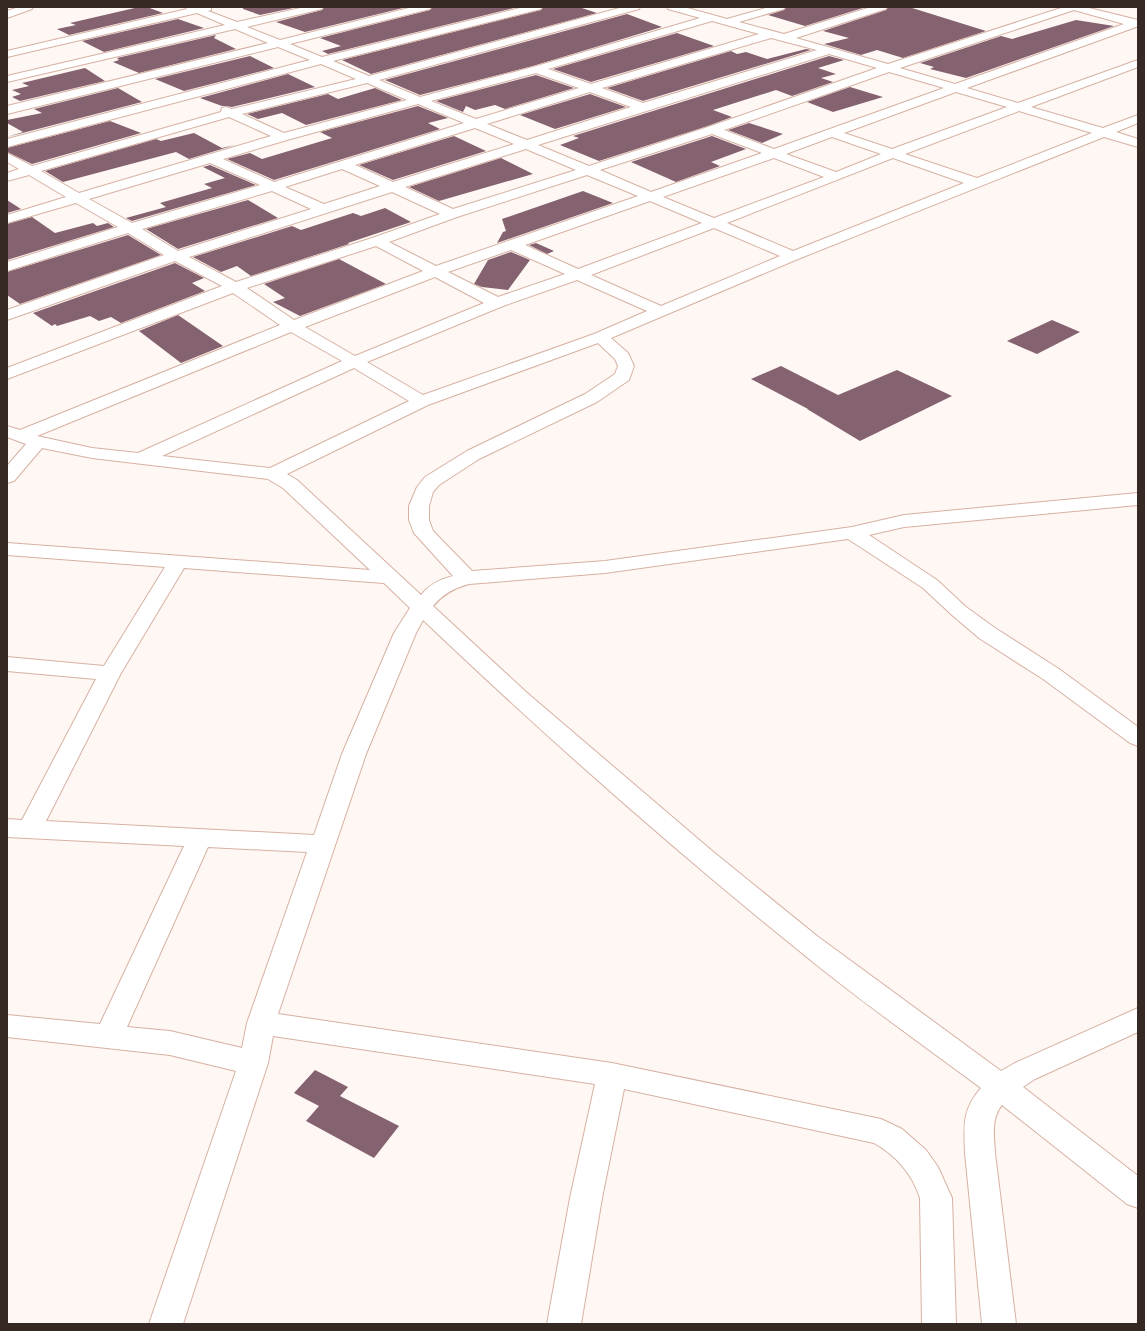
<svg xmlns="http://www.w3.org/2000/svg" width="1145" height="1331" font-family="Lato,sans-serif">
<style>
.building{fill:#846270}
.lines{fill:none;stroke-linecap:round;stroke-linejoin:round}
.minor-casing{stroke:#d6b1a3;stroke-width:2}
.minor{fill:#fff;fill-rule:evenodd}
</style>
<rect width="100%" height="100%" fill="#fff7f4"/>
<path class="building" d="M 139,7 L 147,7 L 163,13 L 69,35 L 57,29 L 76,25 L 70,23 Z
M 243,7 L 298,7 L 260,15 L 243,9 Z
M 324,7 L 407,7 L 305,32 L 276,22 L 322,10 Z
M 432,7 L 518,7 L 328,54 L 322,51 L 341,46 L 320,38 L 430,10 Z
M 543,7 L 579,7 L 597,13 L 371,74 L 342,60 L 541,10 Z
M 786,7 L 866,7 L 805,26 L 768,15 L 784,10 Z
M 888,7 L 909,7 L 986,31 L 903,58 L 877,50 L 861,55 L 824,44 L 849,38 L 823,31 L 886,10 Z
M 627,14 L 662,27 L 533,66 L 420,95 L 385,80 Z
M 178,19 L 204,28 L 104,52 L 82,41 Z
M 1076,20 L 1114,26 L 966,78 L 930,69 L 934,67 L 920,63 L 1001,36 L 1012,39 Z
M 677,33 L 714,46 L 591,82 L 553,69 Z
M 216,35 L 214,38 L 236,49 L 139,73 L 113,62 L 119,60 L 117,58 Z
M 806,49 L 811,50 L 643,101 L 607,88 L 731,51 L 737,54 L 746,52 L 767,59 Z
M 250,56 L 274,68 L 184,91 L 155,79 Z
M 829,56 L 844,60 L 818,68 L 836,74 L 821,78 L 833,82 L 792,96 L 776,90 L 713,110 L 732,117 L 708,126 L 599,161 L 560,145 L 579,138 L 573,136 Z
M 85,68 L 105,81 L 20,101 L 12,97 L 21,94 L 12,90 L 29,86 L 22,83 Z
M 288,74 L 315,87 L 232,107 L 226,106 L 222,106 L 200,98 Z
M 536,75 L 574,88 L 505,109 L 495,105 L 475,110 L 466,106 L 463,112 L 436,101 Z
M 850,87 L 883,97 L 833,112 L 807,102 Z
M 118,88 L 142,102 L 7,137 L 23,132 L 7,123 L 7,120 L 42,113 L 34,109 Z
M 375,88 L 402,100 L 306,125 L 282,113 L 258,119 L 247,114 L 328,94 L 338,99 Z
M 590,94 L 626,107 L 555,129 L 520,115 Z
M 418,106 L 448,118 L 428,123 L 440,129 L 274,180 L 227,159 L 250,153 L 262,159 L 332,138 L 320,132 Z
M 110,121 L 141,133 L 32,164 L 7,152 L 7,148 Z
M 749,123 L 783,134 L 762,143 L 728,130 Z
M 194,133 L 222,148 L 235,145 L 189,159 L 176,152 L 63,182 L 45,171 L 156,139 L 161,141 Z
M 454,136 L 486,151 L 393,180 L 359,165 Z
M 712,136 L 746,149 L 711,162 L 720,166 L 676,182 L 631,162 Z
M 501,158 L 533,174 L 439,201 L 409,187 Z
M 210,165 L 256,185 L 132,221 L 126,218 L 166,207 L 160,203 L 212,188 L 204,184 L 225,178 L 203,167 Z
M 583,191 L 613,203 L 497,243 L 503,232 L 506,231 L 502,219 Z
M 7,200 L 21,209 L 7,213 Z
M 248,200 L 278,218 L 178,249 L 146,229 Z
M 385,208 L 411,222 L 348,243 L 349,244 L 251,276 L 237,266 L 221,272 L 193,257 L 292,226 L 301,230 L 353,213 L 361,216 Z
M 32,217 L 55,233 L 93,223 L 97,226 L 108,223 L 114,227 L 7,260 L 7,224 Z
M 128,235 L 161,255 L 20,304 L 7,295 L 7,272 Z
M 536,243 L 554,251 L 547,254 L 529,245 Z
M 511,252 L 530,260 L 508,290 L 482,287 L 474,284 L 488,260 Z
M 339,259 L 386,284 L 300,316 L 273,302 L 285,298 L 264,284 Z
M 175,263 L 204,278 L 192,283 L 205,291 L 121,323 L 111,317 L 99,321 L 90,316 L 57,326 L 55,324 L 52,326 L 33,313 Z
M 178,315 L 223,346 L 181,363 L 139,331 Z
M 1052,320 L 1080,332 L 1037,354 L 1007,341 Z
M 781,366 L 838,395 L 897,370 L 952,396 L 860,441 L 807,409 L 808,409 L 751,379 Z
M 315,1070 L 348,1087 L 340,1096 L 399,1126 L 374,1158 L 306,1121 L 319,1106 L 294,1093 Z"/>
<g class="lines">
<defs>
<path id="minor" d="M 19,7 L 33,7 L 32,9 L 7,18 L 7,11 Z
M 185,7 L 211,7 L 211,10 L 208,11 L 237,22 L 305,7 L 323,7 L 322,9 L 247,27 L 280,40 L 413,7 L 431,7 L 430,9 L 290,44 L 322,57 L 524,7 L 542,7 L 541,9 L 333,61 L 369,76 L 623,7 L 640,7 L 639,9 L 379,80 L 420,97 L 533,67 L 700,18 L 668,9 L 667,7 L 684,7 L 727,19 L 769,7 L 785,7 L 784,9 L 739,22 L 784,34 L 871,7 L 887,7 L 886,9 L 796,38 L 888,64 L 1064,7 L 1085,7 L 1138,20 L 1138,27 L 1136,27 L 967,88 L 1018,103 L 1138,60 L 1138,67 L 1031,107 L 1103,128 L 1138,115 L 1138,123 L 1116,132 L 1138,139 L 1138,147 L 1104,137 L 798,259 L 611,338 L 628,353 L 634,366 L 629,380 L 597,402 L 479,459 L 439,485 L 433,492 L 429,506 L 429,520 L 433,531 L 472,571 L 605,561 L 852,527 L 904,515 L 1138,493 L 1138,505 L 904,527 L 869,535 L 937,580 L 966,607 L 995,628 L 1059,669 L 1138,727 L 1138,746 L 1130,743 L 1043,679 L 979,638 L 952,615 L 923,588 L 848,539 L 605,573 L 469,584 C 454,588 443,594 433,606 L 526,692 L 711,850 L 817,936 L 1001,1071 L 1015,1063 L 1138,1008 L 1138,1032 L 1035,1079 L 1023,1087 L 1138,1176 L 1138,1208 L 1127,1204 L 1002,1105 C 991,1118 994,1136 995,1153 L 1016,1324 L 982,1324 L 965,1153 C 964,1125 962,1110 981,1088 C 919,1042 856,998 797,949 C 668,845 543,734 423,620 L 416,633 L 366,754 L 278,1014 L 612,1063 L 881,1119 L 902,1129 L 926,1150 L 938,1167 L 952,1198 L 956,1324 L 922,1324 L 920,1198 C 912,1174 897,1156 874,1143 L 624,1089 L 602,1198 L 581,1324 L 547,1324 L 570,1198 L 595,1084 L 273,1036 L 268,1063 L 183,1324 L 149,1324 L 236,1071 L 170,1055 L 7,1037 L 7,1015 L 100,1024 L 184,846 L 7,837 L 7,819 L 22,820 L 96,679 L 7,671 L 7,657 L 104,666 L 165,567 L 7,555 L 7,543 L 370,570 L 283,488 L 268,479 L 92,458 L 42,448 L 14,481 L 7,483 L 7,466 L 26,444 L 7,437 L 7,426 L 20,430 L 280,325 L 233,293 L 7,379 L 7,368 L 222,286 L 175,261 L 7,320 L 7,310 L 164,255 L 128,233 L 7,271 L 7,262 L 118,227 L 76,203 L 7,223 L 7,215 L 66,197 L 29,175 L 7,181 L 7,173 L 19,169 L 7,162 L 7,153 L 32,166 L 221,112 L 222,108 L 226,107 L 232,109 L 356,79 L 321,64 L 7,147 L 7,139 L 310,60 L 278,47 L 7,114 L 7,106 L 268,43 L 235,29 L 7,82 L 7,76 L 225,25 L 197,13 L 7,57 L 7,51 L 187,9 ZM 1074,10 L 1124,24 L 955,84 L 900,68 ZM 712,21 L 759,34 L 591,84 L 548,69 ZM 771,38 L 817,50 L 643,103 L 602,88 ZM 829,54 L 877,68 L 708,127 L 589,166 L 538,145 ZM 889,72 L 944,88 L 774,149 L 724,130 ZM 536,73 L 579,88 L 476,119 L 431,101 ZM 367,83 L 407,100 L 284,133 L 242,114 ZM 590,92 L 631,107 L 527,140 L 487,124 ZM 956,92 L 1007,107 L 892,149 L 844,133 ZM 418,104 L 464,123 L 274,182 L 223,159 L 287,140 ZM 1019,111 L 1092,133 L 977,178 L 905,154 ZM 229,117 L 271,136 L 79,193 L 41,171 ZM 475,128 L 514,144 L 393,182 L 355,165 ZM 712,134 L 762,153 L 651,192 L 600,170 ZM 832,137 L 881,154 L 836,172 L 786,154 ZM 526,149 L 576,170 L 453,209 L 405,187 ZM 774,158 L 824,177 L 714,218 L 663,197 ZM 893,158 L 964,183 L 793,251 L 727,223 ZM 210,163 L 260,185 L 132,223 L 89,199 ZM 342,169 L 380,186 L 324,204 L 285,187 ZM 587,175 L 638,196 L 436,266 L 389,242 L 457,217 ZM 272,191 L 311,209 L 178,251 L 142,229 ZM 392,192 L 440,214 L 372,238 L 236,282 L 189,257 ZM 650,201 L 702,223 L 578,269 L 525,245 ZM 714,228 L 780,256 L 661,306 L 591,275 ZM 376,246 L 423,271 L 294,320 L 247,288 ZM 511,250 L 565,274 L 498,297 L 448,272 ZM 435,277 L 484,303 L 355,356 L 305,327 ZM 577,280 L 647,311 L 594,334 L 423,395 L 367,362 L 503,306 ZM 291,332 L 342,361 L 138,453 L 92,448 L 37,436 ZM 598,343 L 615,359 L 618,366 L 615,374 L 585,394 L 467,451 L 425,477 L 417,487 L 409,506 L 409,520 L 414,533 L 453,576 C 440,579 430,584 421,595 L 297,480 L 287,474 L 428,405 ZM 354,368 L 409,401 L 270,468 L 162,456 ZM 184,568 L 384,583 L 410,608 L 394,633 L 342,754 L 314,835 L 46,821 L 121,673 ZM 208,847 L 307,852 L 247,1023 L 242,1048 L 170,1031 L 127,1027 Z"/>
</defs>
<use href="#minor" class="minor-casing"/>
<use href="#minor" class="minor"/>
</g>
<rect width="1145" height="1331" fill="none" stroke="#362823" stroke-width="16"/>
</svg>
